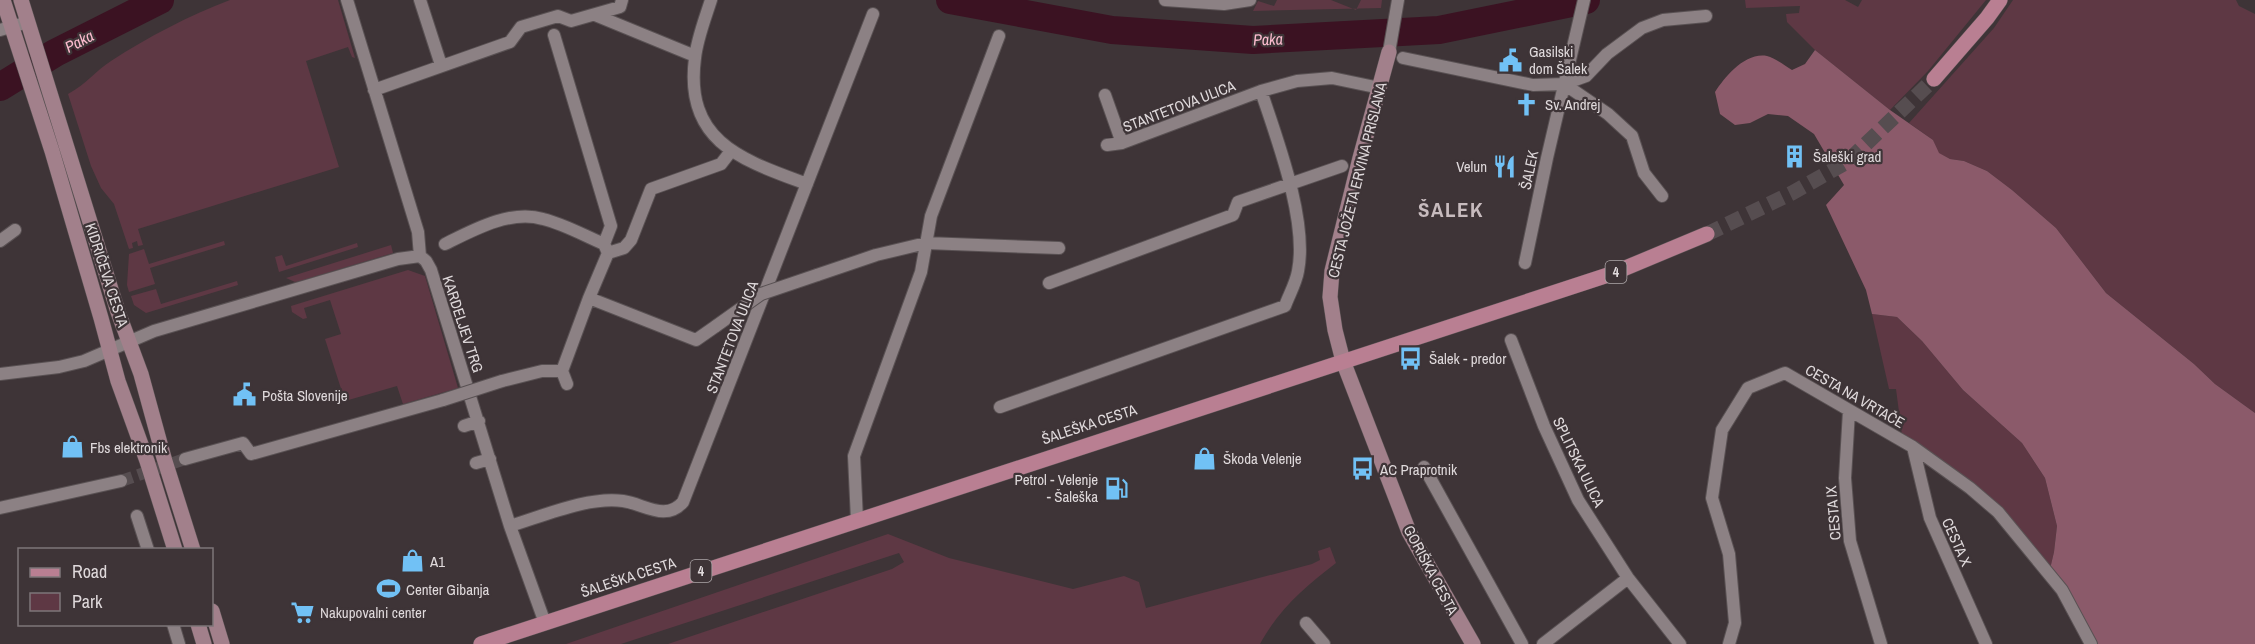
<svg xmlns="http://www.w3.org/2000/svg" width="2255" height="644" font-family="'Archivo Narrow',sans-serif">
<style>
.green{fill:#5e3844}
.forest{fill:#8b5a6a}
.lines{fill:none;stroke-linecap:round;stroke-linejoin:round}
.river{stroke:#3b1222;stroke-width:28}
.street-tunnel{stroke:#564d50;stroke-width:12;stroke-dasharray:12 6;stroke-linecap:butt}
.primary-tunnel{stroke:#564d50;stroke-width:15;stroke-dasharray:15 8;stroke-linecap:butt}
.street-casing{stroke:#595153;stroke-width:14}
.secondary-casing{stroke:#595153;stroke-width:16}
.primary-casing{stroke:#595153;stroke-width:16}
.street{stroke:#8c8184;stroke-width:12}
.secondary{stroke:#a2808b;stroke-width:15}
.primary{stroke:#b97f92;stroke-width:15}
.street-bridge-casing{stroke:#595153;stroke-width:14;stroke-linecap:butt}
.street-bridge{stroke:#8c8184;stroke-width:12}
.labels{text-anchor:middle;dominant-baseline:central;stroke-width:4.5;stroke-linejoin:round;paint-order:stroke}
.shield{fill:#3e3437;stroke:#afa8aa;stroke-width:1.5}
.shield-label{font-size:14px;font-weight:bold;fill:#dfd9db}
.poi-label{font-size:15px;fill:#dfd9db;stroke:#3e3437;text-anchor:start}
.street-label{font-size:15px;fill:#dfd9db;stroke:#3e3437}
.water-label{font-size:16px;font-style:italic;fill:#fcbccf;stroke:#3e3437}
.district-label{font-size:21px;font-weight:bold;letter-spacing:1.5px;fill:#c7bbbe;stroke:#3e3437}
</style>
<rect width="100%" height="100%" fill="#3e3437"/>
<path class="green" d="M 230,0 L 338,0 L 355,58 L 352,57 L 348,47 L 306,61 L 339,167 L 138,229 L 143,245 L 138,246 L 137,241 L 132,243 L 133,248 L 129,249 L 114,204 L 101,188 L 91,166 L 68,94 C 87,84 95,71 111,61 C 148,37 190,15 230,0 Z
M 1277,0 L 1331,0 L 1356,10 L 1361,0 L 1382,0 L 1381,8 L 1253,11 L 1258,1 L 1274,6 Z
M 1745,0 L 1845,0 L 1858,7 L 1862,0 L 1986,0 L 1928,71 L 1890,110 L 1815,50 L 1787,22 L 1786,14 L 1799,13 L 1800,6 L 1746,8 Z
M 2013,0 L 2236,0 L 2239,6 L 2255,14 L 2255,413 L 2215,384 L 2194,364 L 2106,293 L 2056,228 L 2012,190 L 1987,171 L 1964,161 L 1950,159 L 1938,153 L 1933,140 L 1909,123 L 1994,28 Z
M 224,241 L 225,245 L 150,268 L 155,284 L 129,292 L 127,285 L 129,254 L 144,249 L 149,264 Z
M 357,243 L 358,247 L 279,272 L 275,257 L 282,255 L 286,266 Z
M 391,245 L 393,253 L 300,281 L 295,282 L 286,278 Z
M 408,270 L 425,276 L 458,388 L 403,404 L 397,386 L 345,401 L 325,339 L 341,334 L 330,300 L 304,308 L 307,318 L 303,319 L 292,312 L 291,306 Z
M 237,281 L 238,285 L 146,313 L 134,305 L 131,296 L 156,289 L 161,304 Z
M 1872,314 L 1897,317 L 1922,341 L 1963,390 L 2022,443 L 2045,478 L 2057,526 L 2054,552 L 2050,569 L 2025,538 L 1902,435 L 1896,389 L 1889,389 Z
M 888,534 L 949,558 L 1073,589 L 1124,576 L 1139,582 L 1146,608 L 1312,564 L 1320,560 L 1318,551 L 1330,547 L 1336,563 C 1306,586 1278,610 1260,644 L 668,644 L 892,569 L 904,562 L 899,553 L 621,644 L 566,644 Z"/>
<path class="forest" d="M 1815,50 L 1890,110 L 1933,140 L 1939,153 L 1950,159 L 1964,161 L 1987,171 L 2012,190 L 2056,228 L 2106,293 L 2194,364 L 2215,384 L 2255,413 L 2255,644 L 2096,644 L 2050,569 L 2054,552 L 2057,526 L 2045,478 L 2022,443 L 1963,390 L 1922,341 L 1897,317 L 1872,314 L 1866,290 L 1826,205 L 1844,185 L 1814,134 L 1788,116 L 1768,114 L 1750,123 L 1735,125 L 1720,114 L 1715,92 C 1725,77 1745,52 1767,56 C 1775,58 1785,66 1792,70 L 1805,64 Z"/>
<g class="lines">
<path class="river" d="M 950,0 L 1112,30 L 1253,40 L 1439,30 L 1586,0
M 0,87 L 55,53 L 160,0"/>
<path class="street-tunnel" d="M 121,481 L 185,459"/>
<path class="primary-tunnel" d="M 1707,234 L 1792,193 L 1847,162 L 1934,79"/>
<defs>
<path id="street" d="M 347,0 L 418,232 L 420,256 L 426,261 L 431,270 L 510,526 L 545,623
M 420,0 L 441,65
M 711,0 C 705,19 697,39 695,58 C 684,142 742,160 807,184
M 1165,0 L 1224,4
M 1223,0 L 1224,4 L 1250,0
M 595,15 L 695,56
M 0,30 L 28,22
M 554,35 L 611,226 L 604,244 L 608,253 L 589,298
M 1389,52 L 1398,0
M 1403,58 L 1533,85 L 1564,84 L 1608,114 L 1632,136 L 1644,173 L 1662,196
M 1564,84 L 1586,76 L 1607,54 L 1642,28 L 1663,20 L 1706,16
M 374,90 L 510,42 L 521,27 L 558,16 L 571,21 L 620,7 L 622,0
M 1105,95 L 1122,143
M 1107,145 L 1122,143 L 1261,91 L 1297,81 L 1332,78 L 1380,88
M 0,241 L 15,230
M 445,244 C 473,230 511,209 543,219 C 564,224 585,236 604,244
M 608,253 L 624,248 L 631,240 L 651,189 L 721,164 L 731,151
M 1525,263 L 1547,158 L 1584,0
M 817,275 L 876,255 L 926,243 L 1059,248
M 1049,283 L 1233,215 L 1238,202 L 1342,166
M 1511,340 L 1544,426 L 1578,500 L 1628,578 L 1680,644
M 562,371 L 567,384
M 0,374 L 59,367 L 84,361 L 154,331 L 398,259 L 420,256
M 502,381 L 542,371 L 562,371 L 589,298 L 696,340 L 716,326
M 1000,407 L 1285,306 C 1289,295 1296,283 1298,271 C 1308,221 1277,139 1261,91
M 1849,411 L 1845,478 L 1850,541 L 1881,644
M 464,426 L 479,421
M 1913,447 L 1930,518 L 1986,644
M 185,459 L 243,443 L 251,454 L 443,400
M 476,463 L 490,459
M 1424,467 L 1522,644
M 0,508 L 121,481
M 137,516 L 148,550
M 857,520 L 854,456 L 921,272 L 931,216 L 999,36
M 510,526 C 543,516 589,496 623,501 C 644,504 666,522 683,502 L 873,14
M 1306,623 L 1324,644
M 173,624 L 179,644
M 1543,644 L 1628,578
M 1729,644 L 1735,623 L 1729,554 L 1712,498 L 1722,430 L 1748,388 L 1785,373 L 1913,447 L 1970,488 L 1998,512 L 2062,590 L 2091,644"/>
<path id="secondary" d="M 3,0 L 52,151 L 101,318 L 118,381 L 147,461 L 175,550
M 21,0 L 118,312 L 141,374 L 164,458 L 193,550
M 1389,52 L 1360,158 L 1332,271 L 1330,297 L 1335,330 L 1343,361 L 1409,532 L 1473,644
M 212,611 L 222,644
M 198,624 L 204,644"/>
<path id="primary" d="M 1934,79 L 1987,18 L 2000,0
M 481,644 L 1611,274 L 1707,234"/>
</defs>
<use href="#street" class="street-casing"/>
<use href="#secondary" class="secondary-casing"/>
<use href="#primary" class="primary-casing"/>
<use href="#street" class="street"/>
<use href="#secondary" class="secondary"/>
<use href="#primary" class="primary"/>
<defs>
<path id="street-bridge" d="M 716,326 L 761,294 L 817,275
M 443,400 L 502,381"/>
</defs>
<use href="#street-bridge" class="street-bridge-casing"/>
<use href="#street-bridge" class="street-bridge"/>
</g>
<defs>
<symbol id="civic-bare" viewBox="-9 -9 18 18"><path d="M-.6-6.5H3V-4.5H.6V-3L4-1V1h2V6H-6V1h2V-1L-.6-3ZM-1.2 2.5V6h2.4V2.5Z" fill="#71c1f5" stroke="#3e3437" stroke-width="2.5" paint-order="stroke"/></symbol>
<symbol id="church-bare" viewBox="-9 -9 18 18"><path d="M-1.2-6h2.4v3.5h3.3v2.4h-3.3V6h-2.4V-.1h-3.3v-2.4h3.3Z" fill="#71c1f5" stroke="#3e3437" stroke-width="2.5" paint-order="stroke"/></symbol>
<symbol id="building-bare" viewBox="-9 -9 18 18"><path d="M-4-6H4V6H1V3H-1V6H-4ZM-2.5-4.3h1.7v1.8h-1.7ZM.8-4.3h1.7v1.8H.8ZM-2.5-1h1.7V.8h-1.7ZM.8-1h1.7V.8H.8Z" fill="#71c1f5" stroke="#3e3437" stroke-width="2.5" paint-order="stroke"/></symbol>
<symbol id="restaurant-bare" viewBox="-9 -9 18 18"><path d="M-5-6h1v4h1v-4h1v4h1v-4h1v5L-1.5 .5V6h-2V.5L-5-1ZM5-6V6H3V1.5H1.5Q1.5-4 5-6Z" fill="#71c1f5" stroke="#3e3437" stroke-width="2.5" paint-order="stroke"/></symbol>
<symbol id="bus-bare" viewBox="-9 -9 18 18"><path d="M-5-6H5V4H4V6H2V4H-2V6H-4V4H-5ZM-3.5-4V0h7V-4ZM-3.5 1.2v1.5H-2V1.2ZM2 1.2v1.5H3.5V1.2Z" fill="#71c1f5" stroke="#3e3437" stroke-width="2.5" paint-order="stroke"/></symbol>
<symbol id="shop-bare" viewBox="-9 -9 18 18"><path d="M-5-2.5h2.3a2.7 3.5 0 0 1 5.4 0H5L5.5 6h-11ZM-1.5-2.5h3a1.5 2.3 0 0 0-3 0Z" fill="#71c1f5" stroke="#3e3437" stroke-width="2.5" paint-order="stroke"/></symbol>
<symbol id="fuel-bare" viewBox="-9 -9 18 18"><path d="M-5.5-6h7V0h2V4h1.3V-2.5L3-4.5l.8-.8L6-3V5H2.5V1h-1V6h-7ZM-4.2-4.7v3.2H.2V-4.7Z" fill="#71c1f5" stroke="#3e3437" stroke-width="2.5" paint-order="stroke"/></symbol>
<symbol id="stadium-bare" viewBox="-9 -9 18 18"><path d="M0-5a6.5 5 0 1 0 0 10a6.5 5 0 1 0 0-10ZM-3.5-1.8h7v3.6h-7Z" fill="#71c1f5" stroke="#3e3437" stroke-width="2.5" paint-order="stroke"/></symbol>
<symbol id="supermarket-bare" viewBox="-9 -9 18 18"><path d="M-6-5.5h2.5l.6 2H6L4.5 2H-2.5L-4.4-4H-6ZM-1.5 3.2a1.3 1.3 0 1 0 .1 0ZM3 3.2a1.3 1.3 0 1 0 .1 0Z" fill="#71c1f5" stroke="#3e3437" stroke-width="2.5" paint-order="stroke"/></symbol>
</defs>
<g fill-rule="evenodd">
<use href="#civic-bare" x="1494" y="44" width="33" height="33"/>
<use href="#church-bare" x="1510" y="88" width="33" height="33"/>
<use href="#building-bare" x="1778" y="140" width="33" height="33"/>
<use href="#restaurant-bare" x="1488" y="150" width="33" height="33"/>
<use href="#bus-bare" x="1394" y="342" width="33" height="33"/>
<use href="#civic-bare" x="228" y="378" width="33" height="33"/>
<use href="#shop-bare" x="56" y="430" width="33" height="33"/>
<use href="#shop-bare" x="1188" y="442" width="33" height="33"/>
<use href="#bus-bare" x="1346" y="452" width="33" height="33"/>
<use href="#fuel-bare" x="1100" y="472" width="33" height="33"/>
<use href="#shop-bare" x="396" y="544" width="33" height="33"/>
<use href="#stadium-bare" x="372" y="572" width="33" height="33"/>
<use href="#supermarket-bare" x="286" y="596" width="33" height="33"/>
</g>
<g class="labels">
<g class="shield">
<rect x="1605.5" y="261" width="21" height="22" rx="4.5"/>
<rect x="690.5" y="560" width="21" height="22" rx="4.5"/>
</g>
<g class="shield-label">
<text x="1616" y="272">4</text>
<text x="701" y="571">4</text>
</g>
<g class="poi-label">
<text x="1529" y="51">Gasilski<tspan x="1529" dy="17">dom Šalek</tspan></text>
<text x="1545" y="104">Sv. Andrej</text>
<text x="1813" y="156">Šaleški grad</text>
<text x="1487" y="166" text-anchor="end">Velun</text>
<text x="1429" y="358">Šalek - predor</text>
<text x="262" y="395">Pošta Slovenije</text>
<text x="90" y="447">Fbs elektronik</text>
<text x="1223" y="458">Škoda Velenje</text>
<text x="1380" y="469">AC Praprotnik</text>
<text x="1098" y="479" text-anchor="end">Petrol - Velenje<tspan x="1098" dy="17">- Šaleška</tspan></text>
<text x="430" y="561">A1</text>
<text x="406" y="589">Center Gibanja</text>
<text x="320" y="612">Nakupovalni center</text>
</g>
<g class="street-label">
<text transform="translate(1179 106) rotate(-21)">STANTETOVA ULICA</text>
<text transform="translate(1529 170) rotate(-78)">ŠALEK</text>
<text transform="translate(1357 180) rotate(-76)">CESTA JOŽETA ERVINA PRISLANA</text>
<text transform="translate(107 275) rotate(72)">KIDRIČEVA CESTA</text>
<text transform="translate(463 324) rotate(72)">KARDELJEV TRG</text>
<text transform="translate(732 337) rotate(-69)">STANTETOVA ULICA</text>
<text transform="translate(1855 396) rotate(30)">CESTA NA VRTAČE</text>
<text transform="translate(1089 424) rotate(-18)">ŠALEŠKA CESTA</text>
<text transform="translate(1579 462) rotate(64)">SPLITSKA ULICA</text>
<text transform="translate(1833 513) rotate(-95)">CESTA IX</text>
<text transform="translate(1957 542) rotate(66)">CESTA X</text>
<text transform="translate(1431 570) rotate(62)">GORIŠKA CESTA</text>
<text transform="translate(628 577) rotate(-18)">ŠALEŠKA CESTA</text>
</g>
<g class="water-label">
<text transform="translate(1268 39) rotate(-2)">Paka</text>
<text transform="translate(79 41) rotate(-27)">Paka</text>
</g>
<g class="district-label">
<text x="1451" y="209">ŠALEK</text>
</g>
</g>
<rect x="18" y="548" width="195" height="78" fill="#3e3437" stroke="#7e7679" stroke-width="1.5"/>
<rect x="30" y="568" width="30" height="9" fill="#b97f92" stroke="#7e7679" stroke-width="1.5"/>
<text x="72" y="578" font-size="18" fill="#dfd9db">Road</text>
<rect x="30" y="593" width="30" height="18" fill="#5e3844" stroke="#7e7679" stroke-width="1.5"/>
<text x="72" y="608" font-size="18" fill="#dfd9db">Park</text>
</svg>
